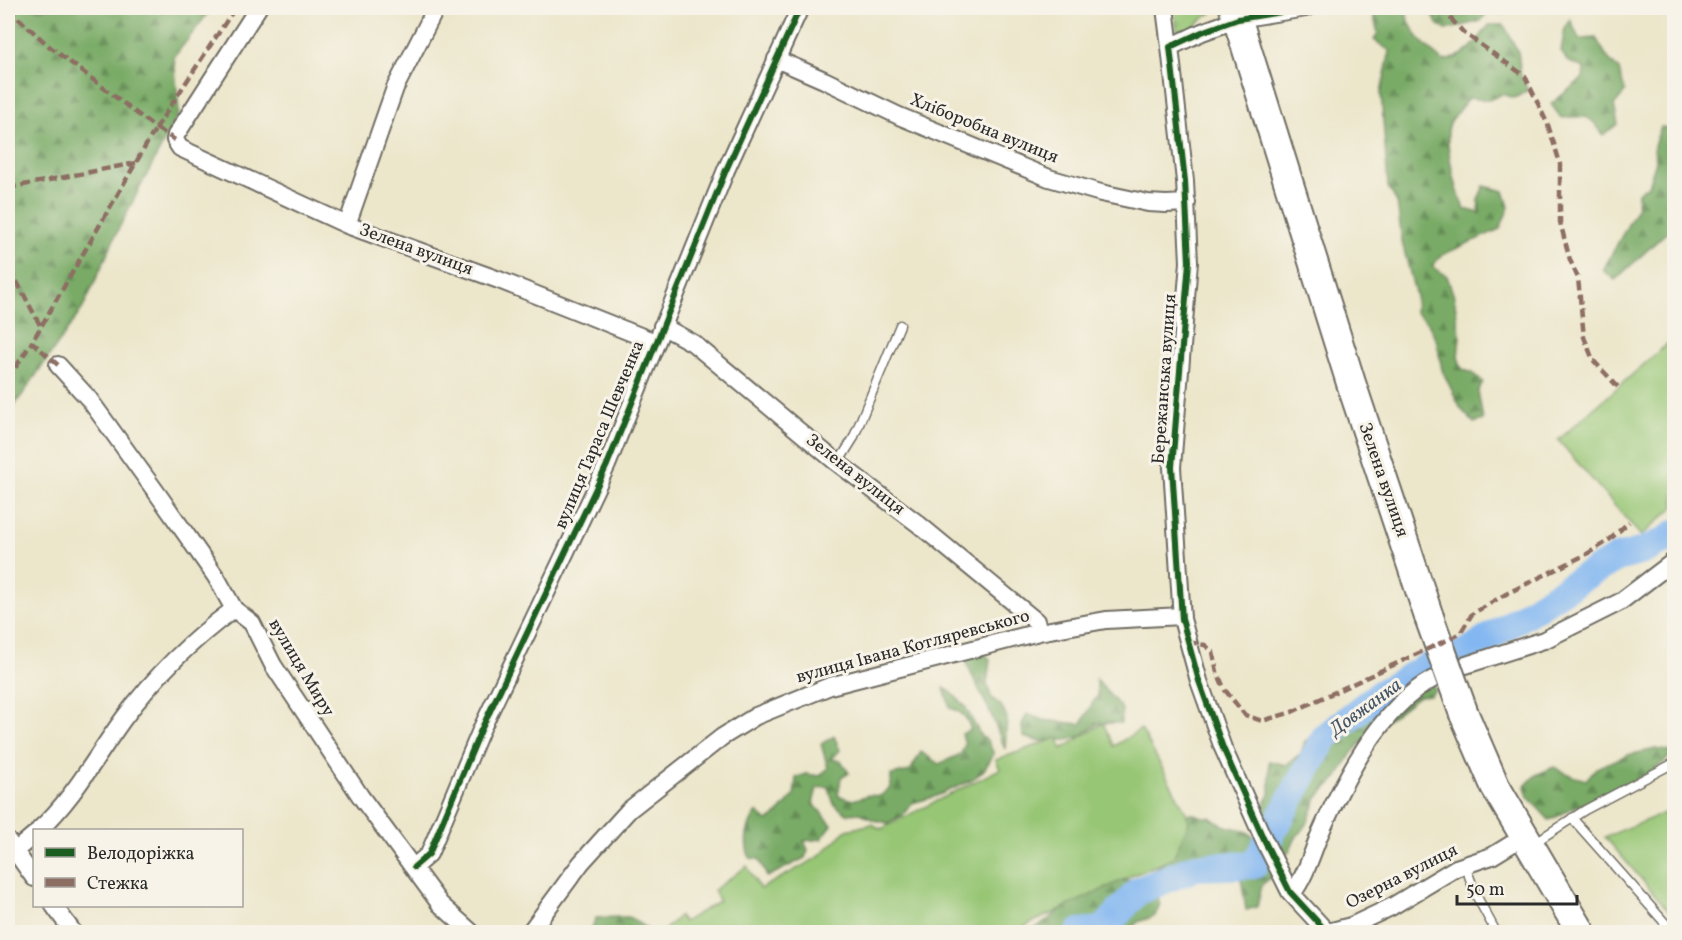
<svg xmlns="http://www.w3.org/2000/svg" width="1682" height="940" font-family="Vollkorn,serif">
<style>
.grass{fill:url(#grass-tufts);stroke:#617850;stroke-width:1.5}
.forest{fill:url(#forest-firs);stroke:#526b48;stroke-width:1.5}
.green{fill:#97c674;stroke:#617850;stroke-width:1.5}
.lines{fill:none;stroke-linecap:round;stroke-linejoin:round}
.river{stroke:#83b7f1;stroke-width:28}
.service-casing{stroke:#6f6c63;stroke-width:11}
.minor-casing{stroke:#6f6c63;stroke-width:20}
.trunk-casing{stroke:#6f6c63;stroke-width:32}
.service{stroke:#fff;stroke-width:8}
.minor{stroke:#fff;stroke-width:16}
.trunk{stroke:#fff;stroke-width:28}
.trunk-bridge-casing{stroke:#6f6c63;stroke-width:32;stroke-linecap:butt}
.trunk-bridge{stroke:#fff;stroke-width:28}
.quiet{stroke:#8d6e63;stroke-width:4.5;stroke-dasharray:9 4.5;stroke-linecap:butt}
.cycleway-casing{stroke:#f7f3e8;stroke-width:10}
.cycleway{stroke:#1b5e20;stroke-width:6}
.labels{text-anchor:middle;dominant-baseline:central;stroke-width:6;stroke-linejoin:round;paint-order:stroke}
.street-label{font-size:18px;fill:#2b2b2b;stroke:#f7f3e8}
.water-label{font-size:20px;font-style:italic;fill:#455566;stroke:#f7f3e8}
</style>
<defs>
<pattern id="grass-tufts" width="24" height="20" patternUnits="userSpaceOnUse" patternTransform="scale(1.5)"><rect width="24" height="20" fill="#97c674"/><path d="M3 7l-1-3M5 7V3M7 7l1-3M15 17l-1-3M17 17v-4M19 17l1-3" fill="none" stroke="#7ba15f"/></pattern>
<pattern id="forest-firs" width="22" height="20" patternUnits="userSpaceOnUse" patternTransform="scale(1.5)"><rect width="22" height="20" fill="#79ab66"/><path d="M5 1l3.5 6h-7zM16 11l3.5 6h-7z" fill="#638b54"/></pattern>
</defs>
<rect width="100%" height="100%" fill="#f7f3e8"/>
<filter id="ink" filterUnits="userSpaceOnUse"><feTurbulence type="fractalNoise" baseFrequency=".0167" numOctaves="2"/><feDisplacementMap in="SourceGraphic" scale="12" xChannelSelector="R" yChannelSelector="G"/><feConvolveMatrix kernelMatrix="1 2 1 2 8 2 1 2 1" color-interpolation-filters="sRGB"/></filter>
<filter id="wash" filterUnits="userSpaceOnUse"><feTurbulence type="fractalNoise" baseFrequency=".008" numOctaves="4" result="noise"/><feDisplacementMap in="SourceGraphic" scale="24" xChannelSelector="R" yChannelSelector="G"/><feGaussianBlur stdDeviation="1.35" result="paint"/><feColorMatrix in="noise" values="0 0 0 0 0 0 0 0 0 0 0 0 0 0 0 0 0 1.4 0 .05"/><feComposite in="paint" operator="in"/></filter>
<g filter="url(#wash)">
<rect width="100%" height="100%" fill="#ece6cb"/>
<path class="grass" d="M 1183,8 L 1210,8 L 1212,12 L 1185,32 L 1177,30 L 1174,12 Z"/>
<path class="forest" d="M 8,8 L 212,8 L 174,57 L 179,113 L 119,228 L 83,308 L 8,415 Z
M 1369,8 L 1406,8 C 1408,31 1425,46 1443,61 C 1467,57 1475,44 1489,25 L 1504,25 L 1518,52 L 1521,77 L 1528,90 L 1515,98 L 1502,94 L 1489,100 L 1468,98 C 1463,106 1456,113 1451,121 C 1441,137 1457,191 1464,209 L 1480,213 L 1478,199 L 1484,186 L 1504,191 L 1509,207 L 1500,229 L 1442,255 L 1432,266 L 1447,276 L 1454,297 L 1460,336 L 1458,357 L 1462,369 L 1472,373 L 1483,382 L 1478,391 L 1483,420 L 1474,423 L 1461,409 L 1442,370 L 1437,342 L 1428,323 L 1415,312 L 1416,296 L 1402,242 L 1397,202 L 1388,187 L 1381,93 L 1390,51 L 1374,40 L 1378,33 L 1373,14 Z
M 1430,8 L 1511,8 L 1502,14 L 1488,11 L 1481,21 L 1446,30 L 1437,24 Z
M 1570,19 L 1579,39 L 1596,38 L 1607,57 L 1619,70 L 1625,92 L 1614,105 L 1618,124 L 1603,135 C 1590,113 1585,116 1561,118 L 1551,104 L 1583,78 L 1584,68 L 1567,61 L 1561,51 L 1565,28 Z
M 1661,127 L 1674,129 L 1674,229 L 1668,231 L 1615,280 L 1603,270 L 1637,208 L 1638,193 L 1648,185 L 1655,165 L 1654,145 Z
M 981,650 L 990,659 L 987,684 L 991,697 L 1002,707 L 1007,718 L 1005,749 L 990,712 L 967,665 L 969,653 Z
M 1412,665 L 1428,674 L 1435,690 L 1430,695 L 1419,696 L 1368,735 L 1351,754 L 1338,777 L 1317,798 L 1307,824 L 1297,836 L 1288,853 L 1280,857 L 1263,819 L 1264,805 L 1270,794 L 1269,761 L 1286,765 L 1301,753 L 1305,741 L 1315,735 L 1330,739 L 1338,733 C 1344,710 1347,709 1368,698 L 1370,686 L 1397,670 Z
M 1096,679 L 1122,709 L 1121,723 L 1098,723 L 1081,736 L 1067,740 L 1037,741 L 1023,737 L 1022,725 L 1027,714 L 1043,720 L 1081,724 C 1088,714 1090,704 1098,696 Z
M 944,688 L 951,692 L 965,706 L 981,736 L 987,740 L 994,754 L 984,770 L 972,780 L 934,797 L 912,803 L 902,816 L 888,823 L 873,820 L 861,813 L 847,814 L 834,804 L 828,787 L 817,788 L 813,803 L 832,825 L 821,839 L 804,841 L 808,850 L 805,858 L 767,877 L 759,859 L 750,858 C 743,843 747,825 757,812 L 767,821 C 779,816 784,805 794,796 L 796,778 L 806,774 L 820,776 L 828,768 L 821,744 L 834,736 L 840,750 L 832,759 L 841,761 L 849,773 L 841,778 L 838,796 L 853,800 L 869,795 L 880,796 L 891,787 L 891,775 L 910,771 L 921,752 L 939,764 L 961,754 L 965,744 L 962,734 L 971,730 C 967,717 963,712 950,708 Z
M 1656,749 L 1674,752 C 1656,775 1600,797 1573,808 C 1565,811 1558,817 1549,820 L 1528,797 L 1525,786 L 1536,775 L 1554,767 L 1572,776 L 1586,780 L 1596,768 L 1628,755 Z
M 1190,813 L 1203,817 L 1210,817 C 1235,839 1254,814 1261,862 L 1275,873 L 1262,885 L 1257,907 L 1246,910 L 1241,878 L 1226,875 L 1209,862 C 1192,877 1175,880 1154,890 L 1160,904 L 1155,916 L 1138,922 L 1127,932 L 1008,932 L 1014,928 L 1028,931 L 1041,925 L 1093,884 L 1132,880 L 1150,873 L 1170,857 L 1185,816 Z
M 617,917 L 629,917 L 652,932 L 595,932 L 591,930 L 596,918 Z"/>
<path class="green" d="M 1674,338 L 1674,507 L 1641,536 L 1558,440 Z
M 1103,723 L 1114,746 L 1141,729 L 1186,812 L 1189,822 L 1173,858 L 1129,877 L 1025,926 L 1016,932 L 662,932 L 679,916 L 684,922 L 719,901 L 714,890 L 747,866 L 760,889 L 817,858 L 847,830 L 872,824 L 881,829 L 1000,769 L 996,760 L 1057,738 L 1062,749 Z
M 1674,809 L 1674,917 L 1605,837 Z"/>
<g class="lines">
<path class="river" d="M 1080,932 L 1103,930 L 1138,891 L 1196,867 L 1254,865 L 1325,737 L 1378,695 L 1429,666 L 1467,652 L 1579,580 L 1617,558 L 1643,551 L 1668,539 L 1674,534"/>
</g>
</g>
<g filter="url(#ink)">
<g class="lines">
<defs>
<path id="service" d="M 838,463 L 853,439 L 900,325
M 1572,818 L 1673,932
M 1534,843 L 1585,810 L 1674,763
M 1465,865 L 1476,895 L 1496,932"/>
<path id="minor" d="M 258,8 L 176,135 L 175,140 L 180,148 L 347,225 L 499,280 L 655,342
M 1165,8 L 1170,47
M 1306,8 L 1238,19 L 1202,32 L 1170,47 L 1185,181 L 1189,262 L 1172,467 L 1182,619 L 1199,681 L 1223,748 L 1264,840 L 1290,892 L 1327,932
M 776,59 L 824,80 L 899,116 L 1049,178 L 1101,193 L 1148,203 L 1166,204 L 1187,203
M 347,225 L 395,88 L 436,8
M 662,326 L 693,343 L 835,461 L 917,523 L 1036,621 L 1039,632
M 58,365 L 89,399 L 159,496 L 216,577 L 234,609 L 252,623 L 273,665 L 361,797 L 440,904 L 471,932
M 1466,665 L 1544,640 L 1620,602 L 1674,561
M 39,830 C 74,798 96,756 124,718 C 155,676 193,639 234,609
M 8,841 L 34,878
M 8,857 L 34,835
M 414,867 L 429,854 L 481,730 L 607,465 L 726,170 L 800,8
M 1292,894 C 1305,877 1311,856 1319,836 C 1343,782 1379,708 1433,679
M 54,906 L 73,932
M 530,932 L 581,863 L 629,810 L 722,737 L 756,716 L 830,686 L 1039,632 L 1106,620 L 1182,616
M 1328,932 L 1351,926 L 1391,907 L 1456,868 L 1492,856 L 1523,837"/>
<path id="trunk" d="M 1234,8 L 1351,383 L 1429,617
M 1464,714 L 1495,786 L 1581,932"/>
</defs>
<use href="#service" class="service-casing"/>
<use href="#minor" class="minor-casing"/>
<use href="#trunk" class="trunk-casing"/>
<use href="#service" class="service"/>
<use href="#minor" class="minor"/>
<use href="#trunk" class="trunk"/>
<defs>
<path id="trunk-bridge" d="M 1429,617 L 1464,714"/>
</defs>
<use href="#trunk-bridge" class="trunk-bridge-casing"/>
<use href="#trunk-bridge" class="trunk-bridge"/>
<path class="quiet" d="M 1441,8 L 1464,33 L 1525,76 L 1548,125 L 1560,163 L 1560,222 L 1570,260 L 1578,278 L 1584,337 L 1593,360 L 1618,387
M 8,9 L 49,46 L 156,128 L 235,8
M 8,188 L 136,163
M 8,271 L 15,278 L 41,327
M 58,365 L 32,342 L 156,128 L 175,140
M 8,379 L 32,342
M 1188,642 L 1205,645 L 1213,652 L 1217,672 L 1225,690 L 1245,715 L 1262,721 L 1292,712 L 1460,634 L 1472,614 L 1506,594 L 1587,554 L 1608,541 L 1629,522"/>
<defs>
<path id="cycleway" d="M 1306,8 L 1238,19 L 1202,32 L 1170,47 L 1185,181 L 1189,262 L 1172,467 L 1182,619 L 1199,681 L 1223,748 L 1264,840 L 1290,892 L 1327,932
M 414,867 L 429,854 L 481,730 L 607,465 L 726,170 L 800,8"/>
</defs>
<use href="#cycleway" class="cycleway-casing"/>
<use href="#cycleway" class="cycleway"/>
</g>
</g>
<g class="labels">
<g class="street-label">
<text transform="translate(984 129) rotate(22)">Хліборобна вулиця</text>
<text transform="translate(416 250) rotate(20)">Зелена вулиця</text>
<text transform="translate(1165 379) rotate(-86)">Бережанська вулиця</text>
<text transform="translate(600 435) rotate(-67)">вулиця Тараса Шевченка</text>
<text transform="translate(855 475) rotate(38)">Зелена вулиця</text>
<text transform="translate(1383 480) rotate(71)">Зелена вулиця</text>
<text transform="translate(913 647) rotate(-15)">вулиця Івана Котляревського</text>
<text transform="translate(301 668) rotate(59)">вулиця Миру</text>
<text transform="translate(1402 877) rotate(-27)">Озерна вулиця</text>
</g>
<g class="water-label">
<text transform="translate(1366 708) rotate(-36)">Довжанка</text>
</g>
</g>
<rect width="1682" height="940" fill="none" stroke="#f7f3e8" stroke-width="30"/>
<rect x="33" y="829" width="210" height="78" fill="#f7f3e8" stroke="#a5a39c" stroke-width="1.5"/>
<rect x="45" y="848" width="30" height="9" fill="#1b5e20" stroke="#a5a39c" stroke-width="1.5"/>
<text x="87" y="859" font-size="18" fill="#2b2b2b">Велодоріжка</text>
<rect x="45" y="878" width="30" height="9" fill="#8d6e63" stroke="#a5a39c" stroke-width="1.5"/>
<text x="87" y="889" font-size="18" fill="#2b2b2b">Стежка</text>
<path d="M1457 895v9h120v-9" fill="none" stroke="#2b2b2b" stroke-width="3"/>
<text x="1466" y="895" font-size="18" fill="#2b2b2b" stroke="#f7f3e8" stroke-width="4.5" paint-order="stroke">50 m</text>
</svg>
